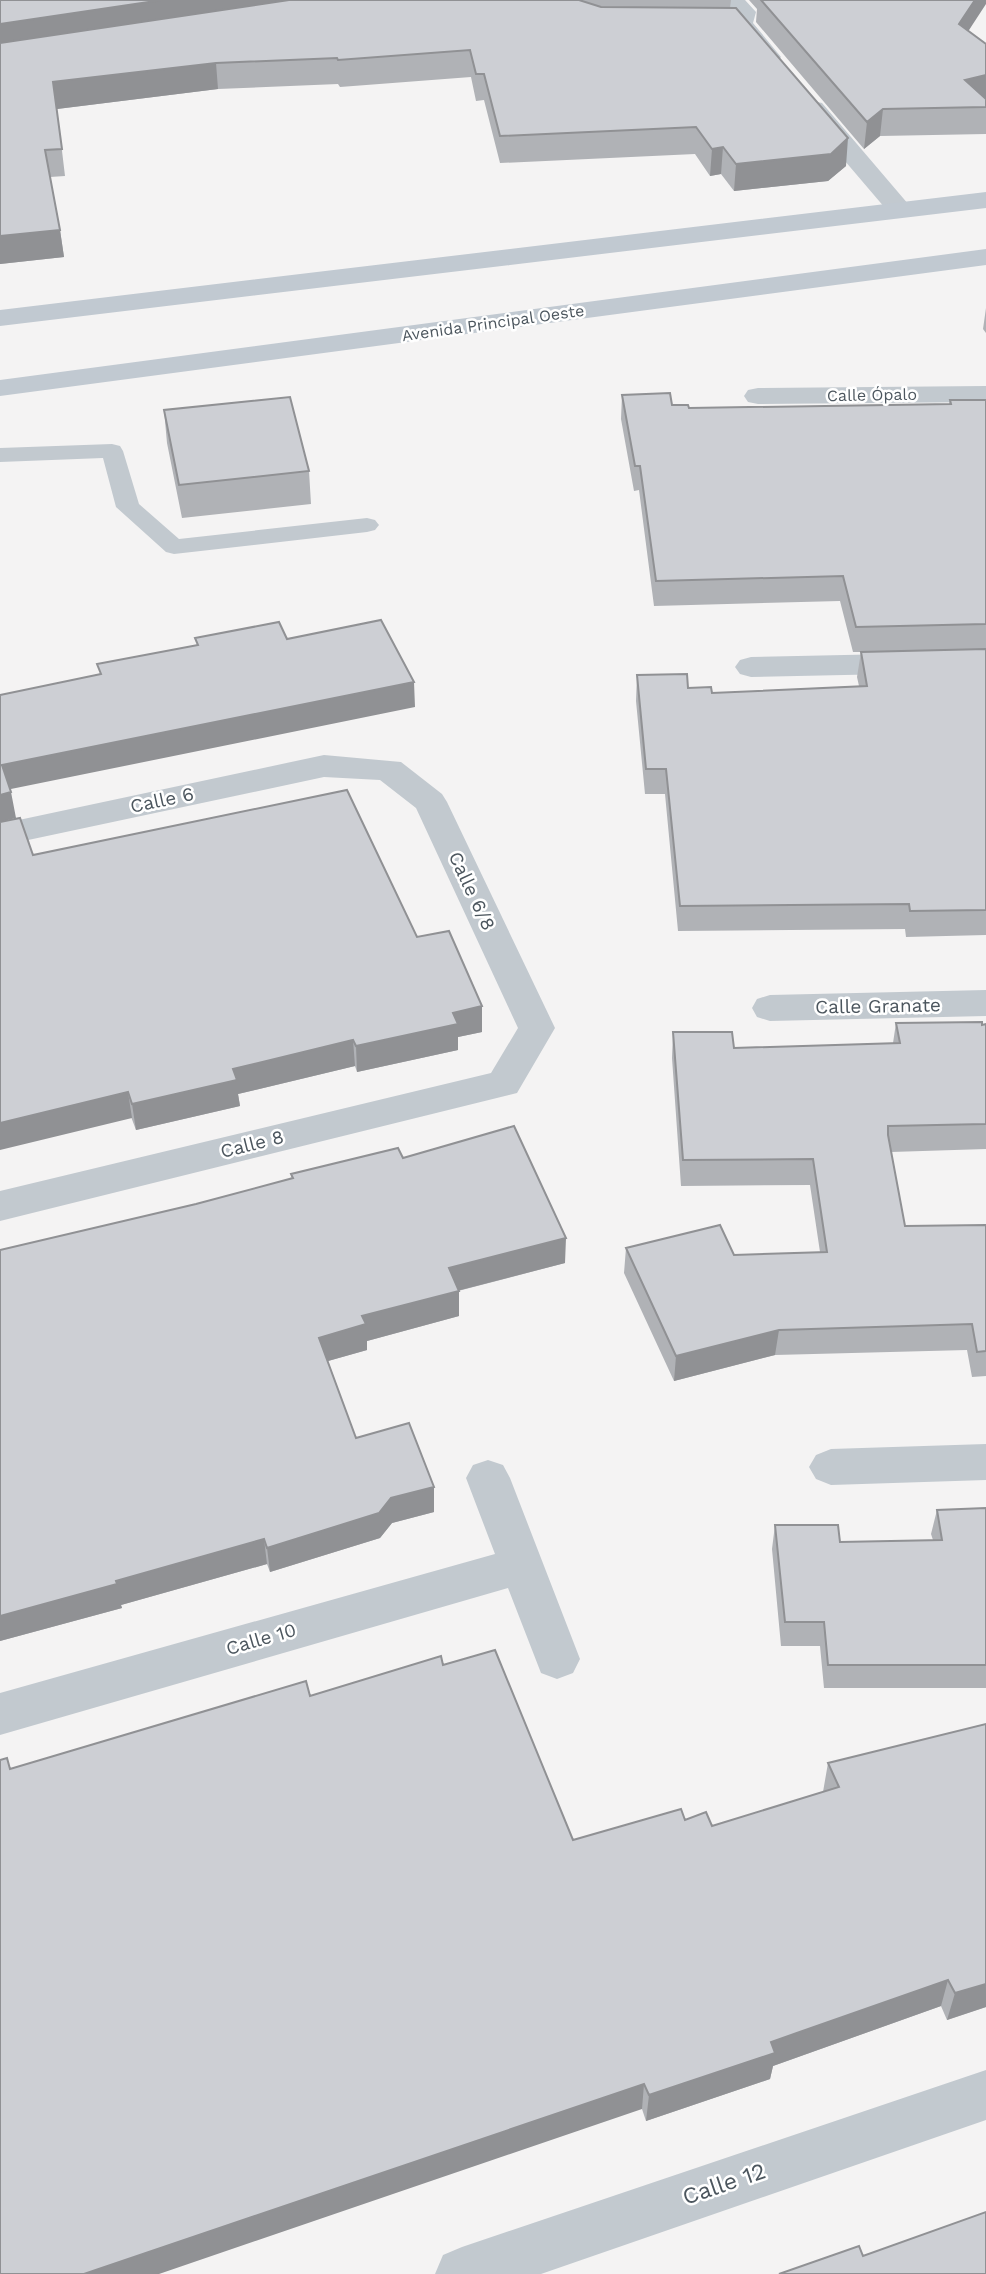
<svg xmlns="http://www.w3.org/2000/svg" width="986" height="2274" font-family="'Work Sans',sans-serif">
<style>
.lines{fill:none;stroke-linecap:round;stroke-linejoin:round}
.service{fill:#c2c9cf;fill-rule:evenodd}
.minor{fill:#c2c9cf;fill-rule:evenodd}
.secondary{fill:#c1c9d1;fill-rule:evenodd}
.wall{fill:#b0b2b6}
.shaded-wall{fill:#909194}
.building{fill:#cdcfd4;stroke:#909194;stroke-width:2}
.labels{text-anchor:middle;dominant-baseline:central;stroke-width:5;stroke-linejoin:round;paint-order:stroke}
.far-street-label{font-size:16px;fill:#4c565e;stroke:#fff}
.street-label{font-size:19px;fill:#4c565e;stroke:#fff}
.near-street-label{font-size:23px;fill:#4c565e;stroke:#fff}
</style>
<rect width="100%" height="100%" fill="#f4f3f3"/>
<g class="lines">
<path class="service" d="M 112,444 L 120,446 L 123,451 L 139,504 L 179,539 L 367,518 L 375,520 L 379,525 L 375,530 L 367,532 L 174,554 L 166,552 L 116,507 L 103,458 L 0,462 L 0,448 Z"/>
<path class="minor" d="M 721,0 L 745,0 L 756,12 L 753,23 L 781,57 L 777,62 L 761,62 L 729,24 L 733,13 Z
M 813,101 L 822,103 L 909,205 L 913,210 L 909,215 L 900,218 L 891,215 L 804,113 L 801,108 L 804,103 Z
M 986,386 L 986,402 L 758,404 L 748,402 L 744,396 L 748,390 L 758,388 Z
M 986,652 L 986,672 L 751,677 L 740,674 L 735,667 L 740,660 L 751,657 Z
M 324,755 L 401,762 L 442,794 L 447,802 L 555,1028 L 517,1093 L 0,1221 L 0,1191 L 491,1073 L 518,1028 L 416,808 L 380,780 L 324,777 L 0,846 L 0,824 Z
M 986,990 L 986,1016 L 770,1021 L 757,1017 L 752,1008 L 757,999 L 770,995 Z
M 986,1444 L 986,1480 L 831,1485 L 816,1479 L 809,1467 L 816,1455 L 831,1449 Z
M 488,1460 L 503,1465 L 510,1478 L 580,1659 L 573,1673 L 557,1679 L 541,1673 L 508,1588 L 0,1735 L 0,1693 L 495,1554 L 466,1478 L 473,1465 Z
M 986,2070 L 986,2120 L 541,2274 L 435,2274 L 443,2255 L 462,2247 Z"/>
<path class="secondary" d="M 986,192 L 986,208 L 0,326 L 0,310 Z
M 986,249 L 986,265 L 0,396 L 0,380 Z"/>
</g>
<path class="wall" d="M 0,0 L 731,0 L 730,8 L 846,166 L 828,181 L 734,191 L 721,174 L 710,176 L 695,154 L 500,163 L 484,100 L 476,101 L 471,77 L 340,87 L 338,84 L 218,89 L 57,109 L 65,176 L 50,177 L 60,230 L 64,257 L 0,264 Z
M 749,0 L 986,0 L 968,31 L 986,44 L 986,134 L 880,136 L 864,149 L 756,22 L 757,9 Z
M 986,308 L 986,333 L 983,329 Z
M 622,395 L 689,408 L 949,404 L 950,400 L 986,400 L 986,935 L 906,937 L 905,929 L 678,931 L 665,794 L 645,794 L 636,701 L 637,675 L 712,693 L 859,686 L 857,677 L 861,652 L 853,652 L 840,601 L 654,606 L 639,490 L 634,491 L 621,419 Z
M 164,410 L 309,471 L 311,504 L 182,518 L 167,443 Z
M 33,855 L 417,937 L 482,1006 L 482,1032 L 458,1037 L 458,1050 L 357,1072 L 355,1066 L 238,1094 L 240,1106 L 136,1130 Z
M 896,1023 L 986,1024 L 986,1149 L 891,1152 L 905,1226 L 986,1225 L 986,1376 L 972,1377 L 967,1350 L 775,1355 L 674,1381 L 624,1273 L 626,1248 L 734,1255 L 820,1252 L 810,1185 L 681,1186 L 672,1058 L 673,1032 L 734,1048 L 893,1043 Z
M 403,1158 L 565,1263 L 458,1291 L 459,1316 L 367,1341 L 367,1350 L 328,1361 L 356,1438 L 434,1512 L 392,1523 L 380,1538 L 270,1572 L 267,1564 L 121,1605 L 122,1608 L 0,1641 L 0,1250 L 196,1204 L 292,1179 L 291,1174 Z
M 986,1508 L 986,1688 L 824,1688 L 820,1646 L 781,1646 L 772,1549 L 775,1525 L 840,1542 L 933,1540 L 931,1534 L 937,1510 Z
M 443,1665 L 573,1840 L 685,1820 L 712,1826 L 823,1792 L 828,1763 L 986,2007 L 947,2020 L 941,2006 L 773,2066 L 770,2079 L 646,2121 L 642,2109 L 10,1769 L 310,1696 Z"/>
<path class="shaded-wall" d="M 162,0 L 336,0 L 0,51 L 0,24 Z
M 975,0 L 986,0 L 986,4 L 956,50 L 959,24 Z
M 216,63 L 218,89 L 57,109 L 53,82 Z
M 986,75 L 986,101 L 965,80 Z
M 883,109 L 880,136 L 864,149 L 867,122 Z
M 848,138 L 846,166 L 828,181 L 734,191 L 736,164 Z
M 723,147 L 721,174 L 710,176 L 712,149 Z
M 60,230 L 64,257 L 0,264 L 0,236 Z
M 414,682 L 415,707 L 6,790 L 2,765 Z
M 11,792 L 16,818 L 0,822 L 0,795 Z
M 482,1006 L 482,1032 L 458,1037 L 458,1050 L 357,1072 L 356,1046 L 453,1013 Z
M 353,1040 L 355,1066 L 238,1094 L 240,1106 L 136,1130 L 132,1104 L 233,1069 Z
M 128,1092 L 132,1118 L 0,1150 L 0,1123 Z
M 566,1238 L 565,1263 L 449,1293 L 449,1268 Z
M 459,1291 L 459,1316 L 367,1341 L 367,1350 L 321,1363 L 319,1338 L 362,1316 Z
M 779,1330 L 775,1355 L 674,1381 L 676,1356 Z
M 434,1487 L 434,1512 L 392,1523 L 380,1538 L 270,1572 L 267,1548 L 391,1498 Z
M 264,1539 L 267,1564 L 121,1605 L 122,1608 L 0,1641 L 0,1616 L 116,1581 Z
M 948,1980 L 941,2006 L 773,2066 L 770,2079 L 646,2121 L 649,2095 L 771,2042 Z
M 986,1984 L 986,2007 L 947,2020 L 955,1993 Z
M 644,2084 L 642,2109 L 159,2274 L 84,2274 Z"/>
<path class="building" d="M 0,0 L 162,0 L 0,24 Z
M 289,0 L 579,0 L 601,7 L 736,8 L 848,138 L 831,154 L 736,164 L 723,147 L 712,149 L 696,127 L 500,136 L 484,74 L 476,74 L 470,50 L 338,60 L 337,58 L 216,63 L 53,82 L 62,149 L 45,150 L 60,230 L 0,236 L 0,43 Z
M 761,0 L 975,0 L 959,24 L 986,44 L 986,75 L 965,80 L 986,99 L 986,107 L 883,109 L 867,122 Z
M 670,393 L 672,405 L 688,405 L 689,408 L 951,404 L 950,400 L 986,400 L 986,624 L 856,627 L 843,576 L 656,581 L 640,466 L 635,466 L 622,395 Z
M 290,397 L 309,471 L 179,485 L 164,410 Z
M 381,620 L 414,682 L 2,765 L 11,792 L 0,795 L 0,695 L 101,674 L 97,664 L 198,645 L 195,638 L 279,622 L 287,639 Z
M 986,649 L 986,910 L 910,911 L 909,904 L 680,906 L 666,769 L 646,769 L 637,675 L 687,674 L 688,688 L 711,687 L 712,693 L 867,686 L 861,652 Z
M 347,790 L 417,937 L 449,931 L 482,1006 L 453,1013 L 458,1024 L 356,1046 L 353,1040 L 233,1069 L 237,1080 L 132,1104 L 128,1092 L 0,1123 L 0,822 L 20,818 L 33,855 Z
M 982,1022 L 982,1025 L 986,1024 L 986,1124 L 888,1126 L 888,1135 L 905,1226 L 986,1225 L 986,1351 L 977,1352 L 972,1324 L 779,1330 L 676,1356 L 626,1248 L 720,1225 L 734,1255 L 827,1252 L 813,1159 L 683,1160 L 673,1032 L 732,1032 L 734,1048 L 900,1043 L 896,1023 Z
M 514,1126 L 566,1238 L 449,1268 L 459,1291 L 362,1316 L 366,1324 L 319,1338 L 356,1438 L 409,1423 L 434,1487 L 391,1498 L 379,1513 L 267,1548 L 264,1539 L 116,1581 L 117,1584 L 0,1616 L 0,1250 L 196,1204 L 293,1178 L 291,1174 L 398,1148 L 403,1158 Z
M 986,1508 L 986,1665 L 828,1665 L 824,1622 L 785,1622 L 775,1525 L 838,1525 L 840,1542 L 942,1540 L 937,1510 Z
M 495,1650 L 573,1840 L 681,1809 L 685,1820 L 706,1812 L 712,1826 L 839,1787 L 828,1763 L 986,1724 L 986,1984 L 955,1993 L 948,1980 L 771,2042 L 775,2053 L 649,2095 L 644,2084 L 84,2274 L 0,2274 L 0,1760 L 7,1758 L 10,1769 L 306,1681 L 310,1696 L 441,1656 L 443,1665 Z
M 986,2212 L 986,2274 L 779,2274 L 859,2246 L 863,2256 Z"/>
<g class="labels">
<g class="far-street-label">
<text transform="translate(493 323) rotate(-8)">Avenida Principal Oeste</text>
<text transform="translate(872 395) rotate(-1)">Calle Ópalo</text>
</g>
<g class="street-label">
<text transform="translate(162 800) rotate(-12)">Calle 6</text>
<text transform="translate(472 891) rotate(65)">Calle 6/8</text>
<text transform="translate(878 1006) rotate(-1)">Calle Granate</text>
<text transform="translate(252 1144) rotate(-14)">Calle 8</text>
<text transform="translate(261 1639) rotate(-16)">Calle 10</text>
</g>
<g class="near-street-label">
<text transform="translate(724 2184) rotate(-19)">Calle 12</text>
</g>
</g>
</svg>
